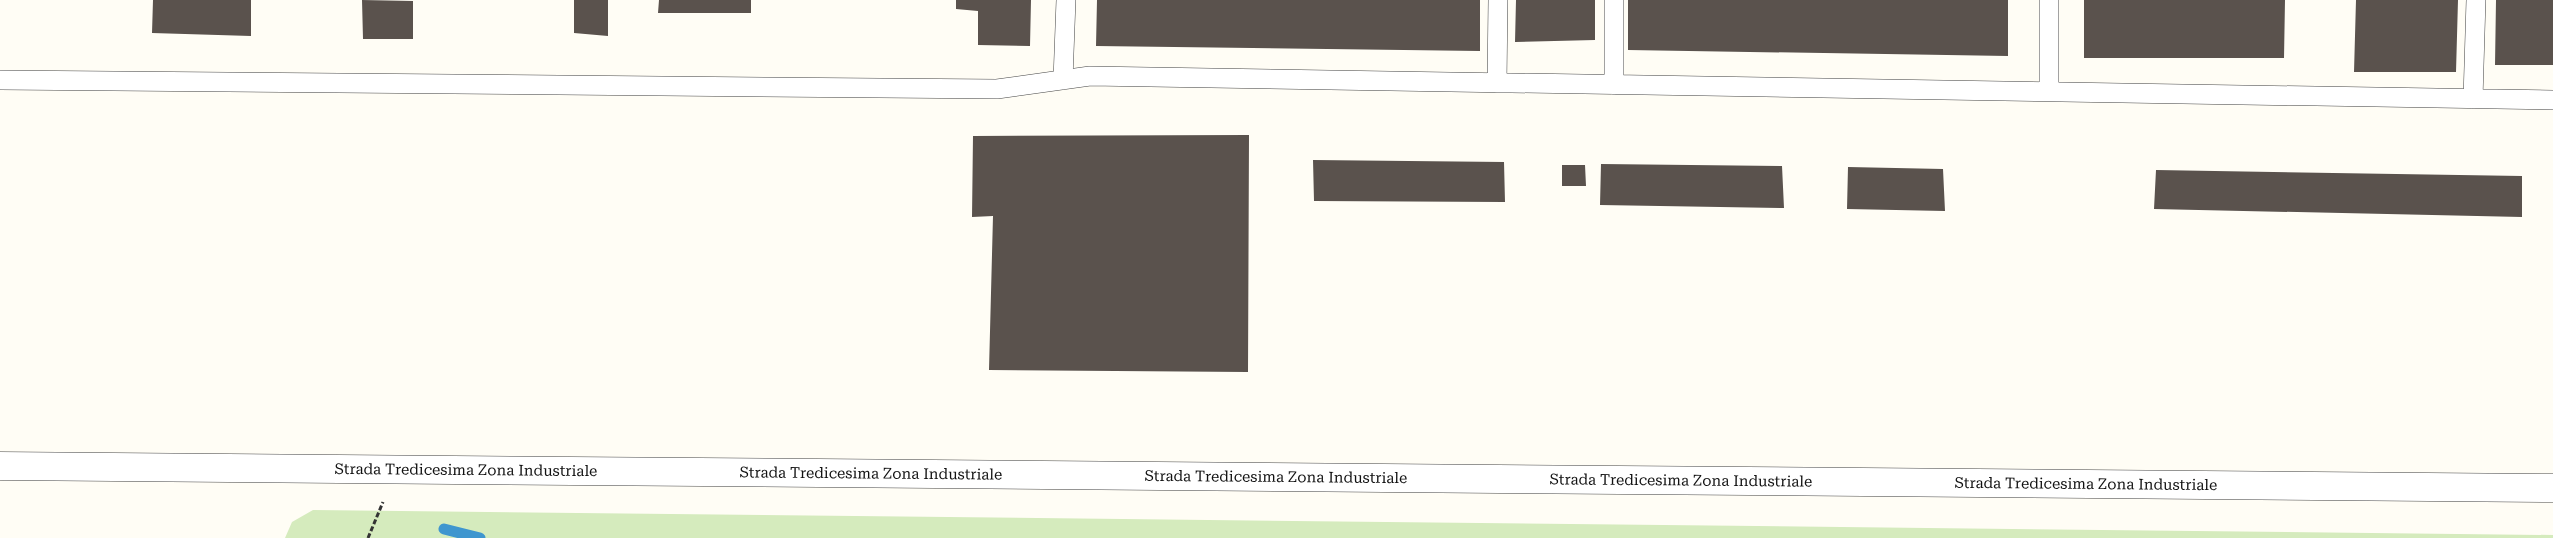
<svg xmlns="http://www.w3.org/2000/svg" width="2553" height="538" font-family="'Roboto Serif',serif">
<style>
.green{fill:#d5ebbd}
.lines{fill:none;stroke-linecap:round;stroke-linejoin:round}
.stream{stroke:#3f96cf;stroke-width:11}
.building{fill:#5a524d}
.service-casing{stroke:#444;stroke-width:20}
.tertiary-casing{stroke:#444;stroke-width:29}
.path{stroke:#333;stroke-width:3;stroke-dasharray:5 2.5;stroke-linecap:butt}
.service{stroke:#fff;stroke-width:19}
.tertiary{stroke:#fff;stroke-width:28}
.labels{text-anchor:middle;dominant-baseline:central;stroke-width:5;stroke-linejoin:round;paint-order:stroke}
.street-label{font-size:15px;fill:#111;stroke:#fff}
</style>
<rect width="100%" height="100%" fill="#fffdf5"/>
<path class="green" d="M 313,510 L 2553,535 L 2553,538 L 285,538 L 292,522 Z"/>
<g class="lines">
<path class="stream" d="M 444,529 L 480,538"/>
</g>
<path class="building" d="M 153,0 L 251,0 L 251,36 L 152,33 Z
M 362,0 L 413,1 L 413,39 L 363,39 Z
M 574,0 L 608,0 L 608,36 L 574,33 Z
M 659,0 L 751,0 L 751,13 L 658,13 Z
M 956,0 L 1031,0 L 1030,46 L 978,45 L 978,11 L 956,9 Z
M 1097,0 L 1480,0 L 1480,51 L 1096,46 Z
M 1516,0 L 1595,0 L 1595,40 L 1515,42 Z
M 1628,0 L 2008,0 L 2008,56 L 1628,50 Z
M 2084,0 L 2285,0 L 2284,58 L 2084,58 Z
M 2356,0 L 2458,0 L 2456,72 L 2354,72 Z
M 2496,0 L 2553,0 L 2553,65 L 2495,65 Z
M 1249,135 L 1248,372 L 989,370 L 993,216 L 972,217 L 973,136 Z
M 1313,160 L 1504,162 L 1505,202 L 1314,201 Z
M 1601,164 L 1782,166 L 1784,208 L 1600,205 Z
M 1562,165 L 1585,165 L 1586,186 L 1562,186 Z
M 1848,167 L 1943,169 L 1945,211 L 1847,209 Z
M 2156,170 L 2522,176 L 2522,217 L 2154,209 Z"/>
<g class="lines">
<defs>
<path id="service" d="M 1614,0 L 1614,85
M 2049,0 L 2049,92
M 0,80 L 997,89 L 1090,76 L 2553,100
M 1063,80 L 1066,0
M 1497,83 L 1498,0
M 2473,99 L 2476,0"/>
<g id="tertiary">
<path id="s1" d="M 0,466 L 2553,488"/>
</g>
</defs>
<use href="#service" class="service-casing"/>
<use href="#tertiary" class="tertiary-casing"/>
<path class="path" d="M 368,538 L 383,502"/>
<use href="#service" class="service"/>
<use href="#tertiary" class="tertiary"/>
</g>
<g class="labels">
<g class="street-label">
<text stroke="none"><textPath href="#s1" startOffset="466">Strada Tredicesima Zona Industriale</textPath></text>
<text stroke="none"><textPath href="#s1" startOffset="871">Strada Tredicesima Zona Industriale</textPath></text>
<text stroke="none"><textPath href="#s1" startOffset="1276">Strada Tredicesima Zona Industriale</textPath></text>
<text stroke="none"><textPath href="#s1" startOffset="1681">Strada Tredicesima Zona Industriale</textPath></text>
<text stroke="none"><textPath href="#s1" startOffset="2086">Strada Tredicesima Zona Industriale</textPath></text>
</g>
</g>
</svg>
